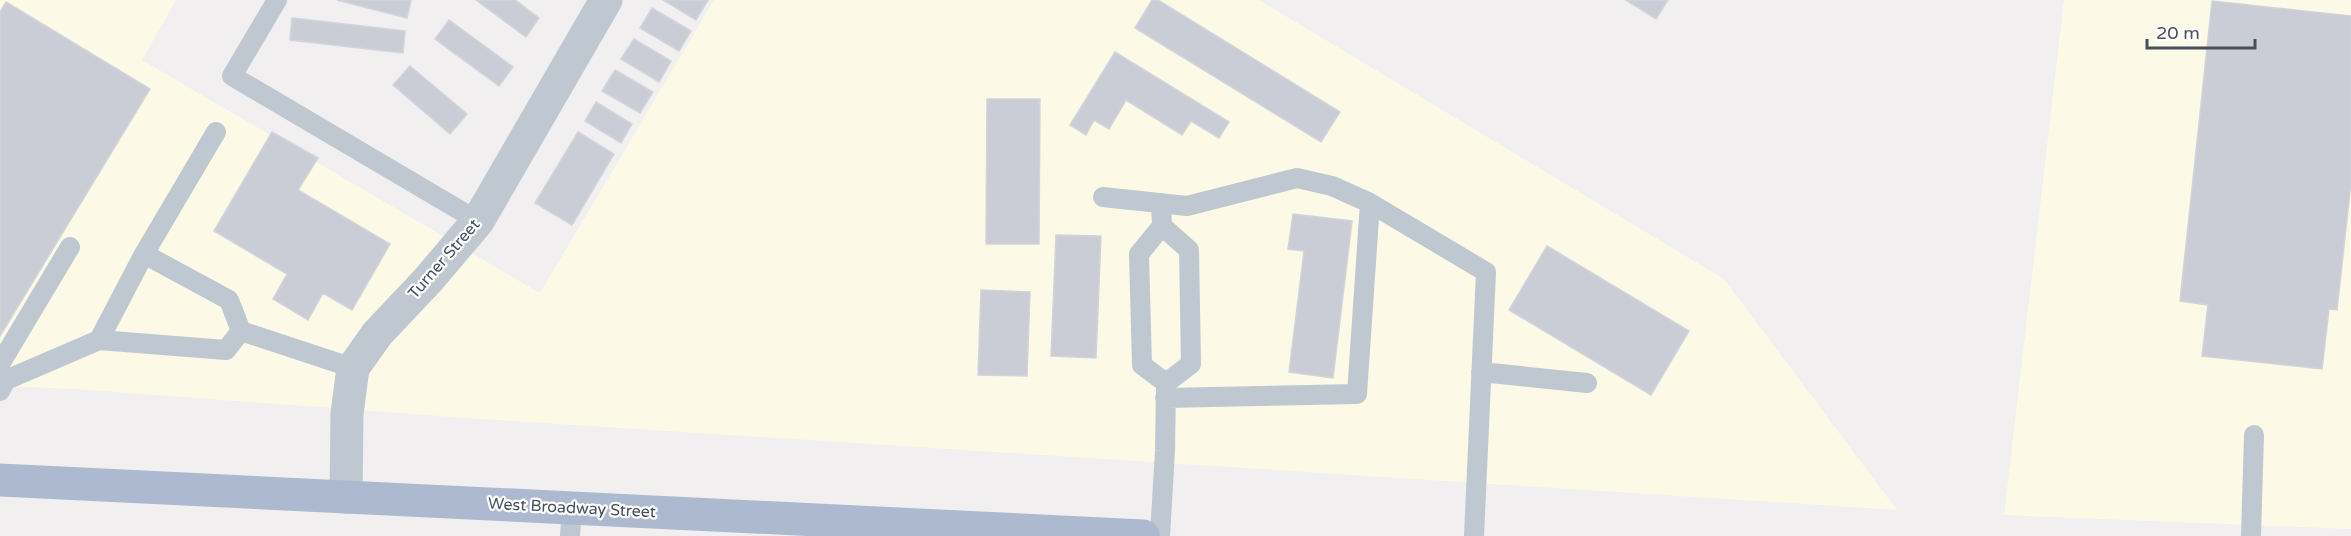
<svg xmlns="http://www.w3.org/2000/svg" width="2351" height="536" font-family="'Varela Round',sans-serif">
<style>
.commercial{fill:#fdf9e7}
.building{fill:#cacdd5;stroke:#d2d4db;stroke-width:1.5}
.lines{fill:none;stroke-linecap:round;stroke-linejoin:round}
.service{stroke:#bfc7d1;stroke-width:20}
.minor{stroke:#bfc7d1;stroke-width:33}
.primary{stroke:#adb9cf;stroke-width:33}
.labels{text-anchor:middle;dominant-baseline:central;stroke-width:4.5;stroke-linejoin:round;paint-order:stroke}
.street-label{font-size:16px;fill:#464f5d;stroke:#fff}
</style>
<rect width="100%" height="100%" fill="#f1efef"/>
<path class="commercial" d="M 0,0 L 176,0 L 142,60 L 540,293 L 714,0 L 1259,0 L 1724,279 L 1897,510 L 466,418 L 75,389 L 0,386 Z
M 2064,0 L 2351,0 L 2351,529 L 2004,515 Z"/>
<path class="building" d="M 337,0 L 411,0 L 407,18 Z
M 476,0 L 515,0 L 539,18 L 526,37 Z
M 663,0 L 708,0 L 696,20 Z
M 1152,0 L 1158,0 L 1340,112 L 1321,142 L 1135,28 Z
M 1626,0 L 1668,0 L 1656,19 Z
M 2212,1 L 2351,16 L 2351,183 L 2337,310 L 2329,309 L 2322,369 L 2202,356 L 2208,305 L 2180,301 Z
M 6,2 L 150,89 L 0,336 L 0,12 Z
M 652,8 L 691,31 L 679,51 L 640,28 Z
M 292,18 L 405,31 L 403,53 L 290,40 Z
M 449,20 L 513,67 L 499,86 L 435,39 Z
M 634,39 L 671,61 L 659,82 L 621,59 Z
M 1115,52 L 1229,122 L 1219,138 L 1191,121 L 1182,135 L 1126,100 L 1109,129 L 1094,120 L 1086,135 L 1070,125 Z
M 410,66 L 467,114 L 450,134 L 393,85 Z
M 615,70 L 653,92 L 640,113 L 602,91 Z
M 987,99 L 1040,99 L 1039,244 L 986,244 Z
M 596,102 L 632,124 L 621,143 L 585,121 Z
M 272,132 L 318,158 L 298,190 L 390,244 L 352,310 L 323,293 L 308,320 L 273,299 L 287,274 L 214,231 Z
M 578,132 L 614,154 L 572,225 L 535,203 Z
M 1293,214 L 1352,221 L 1333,378 L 1289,372 L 1304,251 L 1288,249 Z
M 1056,235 L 1101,236 L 1096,358 L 1051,356 Z
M 1547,246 L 1689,331 L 1651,395 L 1509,310 Z
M 981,290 L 1030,292 L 1027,376 L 978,375 Z"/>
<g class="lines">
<path class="service" d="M 277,0 L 232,76 L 478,221
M 216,132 L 144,254 L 229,300 L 241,331 L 353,368
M 1103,197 L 1187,206 L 1297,178 L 1332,186 L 1370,203 L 1486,272 L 1474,536
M 1161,203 L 1162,226 L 1139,254 L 1142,365 L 1166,383 L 1191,364 L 1189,250 L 1162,226
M 144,254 L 99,340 L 226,350 L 241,331
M 0,364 L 70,247
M 1481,372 L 1587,383
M 0,391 L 6,380 L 99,340
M 1165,398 L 1357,394 L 1370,203
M 570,536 L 572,508
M 1160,536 L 1165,451 L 1166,386
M 2251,536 L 2254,435"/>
<path class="minor" d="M 346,497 L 347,414 L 353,368 L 377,334 L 428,280 L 478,221 L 606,0"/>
<path class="primary" d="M 0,480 L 1143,536"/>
</g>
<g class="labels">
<g class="street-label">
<text transform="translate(444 259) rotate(-49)">Turner Street</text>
<text transform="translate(572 508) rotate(3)">West Broadway Street</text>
</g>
</g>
<path d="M2147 39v9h108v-9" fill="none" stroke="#464f5d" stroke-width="3"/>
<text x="2156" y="39" font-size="18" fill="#464f5d" stroke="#ffffff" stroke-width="4.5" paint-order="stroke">20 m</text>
</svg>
